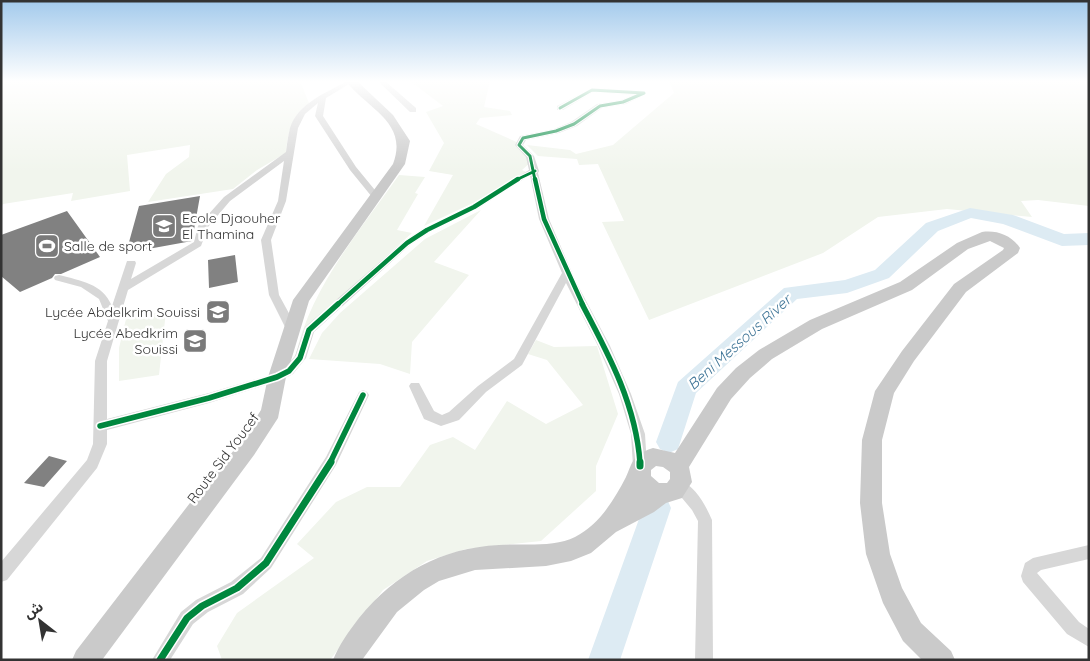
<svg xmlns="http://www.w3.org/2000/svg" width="1090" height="661" font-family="Quicksand,'Noto Sans Arabic',sans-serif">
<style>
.green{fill:#f1f5ed}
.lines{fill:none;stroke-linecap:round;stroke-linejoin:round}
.river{fill:#ddebf3;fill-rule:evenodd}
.building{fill:#818181}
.minor{fill:#d7d7d7;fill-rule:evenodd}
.primary{fill:#cacaca;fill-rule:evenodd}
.cycleway-far3-casing{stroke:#fff;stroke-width:5}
.cycleway-far2-casing{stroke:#fff;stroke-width:7}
.cycleway-far1-casing{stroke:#fff;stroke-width:9}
.cycleway-casing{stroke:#fff;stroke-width:10}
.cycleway-far3{stroke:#00873e;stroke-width:3}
.cycleway-far2{stroke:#00873e;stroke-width:4.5}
.cycleway-far1{stroke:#00873e;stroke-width:5.5}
.cycleway{stroke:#00873e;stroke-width:7}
.labels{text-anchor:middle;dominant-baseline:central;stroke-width:5;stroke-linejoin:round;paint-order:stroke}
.poi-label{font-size:14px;fill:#333;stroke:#fff;text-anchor:start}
.street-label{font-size:14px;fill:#333;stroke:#fff}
.water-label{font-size:15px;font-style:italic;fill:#3f7597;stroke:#fff}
</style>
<rect width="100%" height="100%" fill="#fff"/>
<path class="green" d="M 1,81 L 300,81 L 309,103 C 291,116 288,132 286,153 L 257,170 L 233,189 L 148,202 L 166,174 L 189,157 L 190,145 L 127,155 L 130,191 L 71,201 L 73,193 L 3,204 L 1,208 Z
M 410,81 L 490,81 L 484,107 L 510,111 L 512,115 L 480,118 L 476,124 L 521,144 L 531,162 L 522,170 L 526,172 L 473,203 L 424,226 L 453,175 L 429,171 L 444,143 L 426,112 L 443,106 Z
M 669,81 L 1089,81 L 1089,206 L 1038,200 L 1021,201 L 1032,217 L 947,209 L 878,217 L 823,253 L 649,320 L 602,222 L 624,221 L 598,164 L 579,165 L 577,159 L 538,156 L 527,145 L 570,150 L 576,154 L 613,145 L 674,93 Z
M 399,175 L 425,177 L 415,193 L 418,194 L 397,230 L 412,233 L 318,317 L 295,358 C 310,288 359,232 399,175 Z
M 481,210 L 434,262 L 469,275 L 412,342 L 410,374 L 380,364 L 309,359 L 322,333 L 340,313 L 425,239 Z
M 166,311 L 159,375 L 119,381 L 119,348 L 126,319 Z
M 536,340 L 554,347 L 597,346 L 618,414 L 596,466 L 596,491 L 541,541 L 466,549 L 427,561 L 383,590 L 330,660 L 222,660 L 217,646 L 237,613 L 314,558 L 297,544 L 336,502 L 367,487 L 400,487 L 430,445 L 453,437 L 475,450 L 507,401 L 546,424 L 583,405 L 547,360 L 528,354 Z"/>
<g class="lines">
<path class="river" d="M 970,208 L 1013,215 L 1064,234 L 1089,233 L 1089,245 L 1062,246 L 1003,224 L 971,218 L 938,231 L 889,278 L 847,293 L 797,299 L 696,393 L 678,449 L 669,453 L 660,449 L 656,442 L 678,382 L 784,288 L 845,280 L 875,270 L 926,223 Z
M 657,495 L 667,499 L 671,508 L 620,660 L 588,660 L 643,508 L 647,499 Z"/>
</g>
<path class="building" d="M 200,196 L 192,241 L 126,253 L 139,206 Z
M 67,211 L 100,257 L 61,274 L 55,274 L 52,278 L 20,292 L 1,276 L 1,235 Z
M 235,255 L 238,282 L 209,288 L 208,260 Z
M 49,456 L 67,461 L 44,487 L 24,483 Z"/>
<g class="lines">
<path class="minor" d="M 347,81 L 354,81 L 326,98 L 323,116 L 356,167 L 379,195 L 378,197 L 372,197 L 350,170 L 315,116 L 318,103 L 305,114 L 298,128 L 286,201 L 271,240 L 279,295 L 297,328 L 295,331 L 287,331 L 269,295 L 261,240 L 278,201 L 284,161 L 230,201 L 208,227 L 201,246 L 128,290 L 107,361 L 107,419 L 209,393 L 273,374 L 285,368 L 295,356 L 305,327 L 404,241 L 424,228 L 471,205 L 529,170 L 526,157 L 515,145 L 520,136 L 554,129 L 571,122 L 597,104 L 621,100 L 634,95 L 593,92 L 563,110 L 557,110 L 557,106 L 592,88 L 644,91 L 646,92 L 646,94 L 626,104 L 602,108 L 577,126 L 559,133 L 526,140 L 523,145 L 534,156 L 539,171 L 538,173 L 549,219 L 576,282 L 610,346 L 631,394 L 645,434 L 647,466 L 645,470 L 640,472 L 635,470 L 633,466 L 631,434 L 619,394 L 598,346 L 566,283 L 522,365 L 486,392 L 459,420 L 441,426 L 424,419 L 409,386 L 411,383 L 419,383 L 434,411 L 442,415 L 449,412 L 478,386 L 514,359 L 562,273 L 539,219 L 530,175 L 477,209 L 430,232 L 410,245 L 314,332 L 306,358 L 293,374 L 281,380 L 209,403 L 107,430 L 107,444 L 97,468 L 7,580 L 1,582 L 1,562 L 87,460 L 93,444 L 95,361 L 108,321 L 99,299 L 81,287 L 55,280 L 54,278 L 55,276 L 59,275 C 81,281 102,283 112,306 L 127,261 L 135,261 L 136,263 L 131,279 L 194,242 L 198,226 L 224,197 L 286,152 C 287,144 288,136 290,128 C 298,103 326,93 347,81 Z
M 378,81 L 385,81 L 416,108 L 416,112 L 410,112 Z
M 363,390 L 367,392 L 369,395 L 336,465 L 271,568 L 243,594 L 208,612 L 193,624 L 170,660 L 152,660 L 181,612 L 196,600 L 231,582 L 261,558 L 326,457 L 359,392 Z
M 679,480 C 695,485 706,506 712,520 L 713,660 L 695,660 L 698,521 L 692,510 L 672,486 L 674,482 Z
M 1089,545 L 1089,559 L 1041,570 L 1037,573 L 1079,622 L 1089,629 L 1089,647 L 1067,634 L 1023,582 L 1021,576 L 1025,563 L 1033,558 Z"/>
<path class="primary" d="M 346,81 L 357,81 L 393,115 L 410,141 L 405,164 L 309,301 L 286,377 L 278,418 L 254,455 L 102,660 L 72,660 L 76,651 L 193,499 L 240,443 L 261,410 L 268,377 L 293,300 L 393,164 C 409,122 367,109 346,81 Z
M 982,232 C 997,230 1011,235 1020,248 L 1018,253 L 966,292 L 914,361 L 894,393 L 882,440 L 882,503 L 890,554 L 902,588 L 921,623 L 951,651 L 955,660 L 922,660 L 903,641 L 883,603 L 866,554 L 860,503 L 862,440 L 875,391 L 902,351 L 954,284 L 1003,250 L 1004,248 L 990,241 L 968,249 L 912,290 L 822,329 L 772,359 L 750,378 L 731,399 L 689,467 L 692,482 L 682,498 L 666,503 L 654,512 L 616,532 L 591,553 L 571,561 L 546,566 L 475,570 L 439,581 L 424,590 L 397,612 L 362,660 L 333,660 C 339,645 349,631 359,618 C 396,573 441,548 499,545 C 522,543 554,548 575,537 C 599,525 614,500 626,477 C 629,471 631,462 636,457 C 641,452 647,450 653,448 L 675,453 L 717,388 L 736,368 L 759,350 L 810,320 L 900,282 L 957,243 ZM 656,466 L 663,467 L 670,472 L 670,479 L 667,483 L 659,483 L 651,476 L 651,470 Z"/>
<defs>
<path id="cycleway-far3" d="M 516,180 L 535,171
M 535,180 L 530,156 L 519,145 L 523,138 L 556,131 L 574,124 L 600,106 L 623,102 L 644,93 L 592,90 L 560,108"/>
<path id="cycleway-far2" d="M 535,179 L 544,219 L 583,305
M 337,305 L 407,243 L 427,230 L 474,207 L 518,179"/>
<path id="cycleway-far1" d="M 582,304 C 609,355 636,405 640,463
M 100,426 L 209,398 L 277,377 L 289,371 L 300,358 L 309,330 L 338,304
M 330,463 L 363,395"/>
<path id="cycleway" d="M 640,462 L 640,466
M 160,660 L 187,618 L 202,606 L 237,588 L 266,563 L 331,462"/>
</defs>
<use href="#cycleway-far3" class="cycleway-far3-casing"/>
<use href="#cycleway-far2" class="cycleway-far2-casing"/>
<use href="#cycleway-far1" class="cycleway-far1-casing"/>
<use href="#cycleway" class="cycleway-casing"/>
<use href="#cycleway-far3" class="cycleway-far3"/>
<use href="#cycleway-far2" class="cycleway-far2"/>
<use href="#cycleway-far1" class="cycleway-far1"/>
<use href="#cycleway" class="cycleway"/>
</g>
<linearGradient id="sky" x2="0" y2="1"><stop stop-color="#a3caec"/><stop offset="0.47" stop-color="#fff"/><stop offset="1" stop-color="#fff" stop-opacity="0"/></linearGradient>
<rect width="1090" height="173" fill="url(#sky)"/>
<defs>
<symbol id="school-square" viewBox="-11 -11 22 22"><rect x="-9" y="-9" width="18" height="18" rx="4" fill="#7a7a7a" stroke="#fff"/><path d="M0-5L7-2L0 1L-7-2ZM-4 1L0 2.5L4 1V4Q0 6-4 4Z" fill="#fff"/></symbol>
<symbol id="stadium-square" viewBox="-11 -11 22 22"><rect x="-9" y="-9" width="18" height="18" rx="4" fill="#7a7a7a" stroke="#fff"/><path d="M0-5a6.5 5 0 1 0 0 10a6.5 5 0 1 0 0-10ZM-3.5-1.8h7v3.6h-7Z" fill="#fff"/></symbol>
</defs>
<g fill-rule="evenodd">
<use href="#school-square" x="150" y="212" width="28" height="28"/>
<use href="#stadium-square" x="33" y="232" width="28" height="28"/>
<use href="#school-square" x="204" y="298" width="28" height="28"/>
<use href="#school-square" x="181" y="327" width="28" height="28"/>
</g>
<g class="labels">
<g class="poi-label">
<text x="182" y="218">Ecole Djaouher<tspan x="182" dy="16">El Thamina</tspan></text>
<text x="64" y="246">Salle de sport</text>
<text x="200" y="312" text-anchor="end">Lycée Abdelkrim Souissi</text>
<text x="178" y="333" text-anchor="end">Lycée Abedkrim<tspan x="178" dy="16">Souissi</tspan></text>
</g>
<g class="street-label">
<text transform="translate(223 458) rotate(-53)">Route Sid Youcef</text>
</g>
<g class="water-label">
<text transform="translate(739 342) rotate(-42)">Beni Messous River</text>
</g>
</g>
<rect width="1090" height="661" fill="none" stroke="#333333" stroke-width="5"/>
<g transform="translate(40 621) rotate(329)" stroke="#ffffff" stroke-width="4" paint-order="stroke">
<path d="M0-4L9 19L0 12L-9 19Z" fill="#333333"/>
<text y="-8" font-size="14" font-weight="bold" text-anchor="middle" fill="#333333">ش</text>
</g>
</svg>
